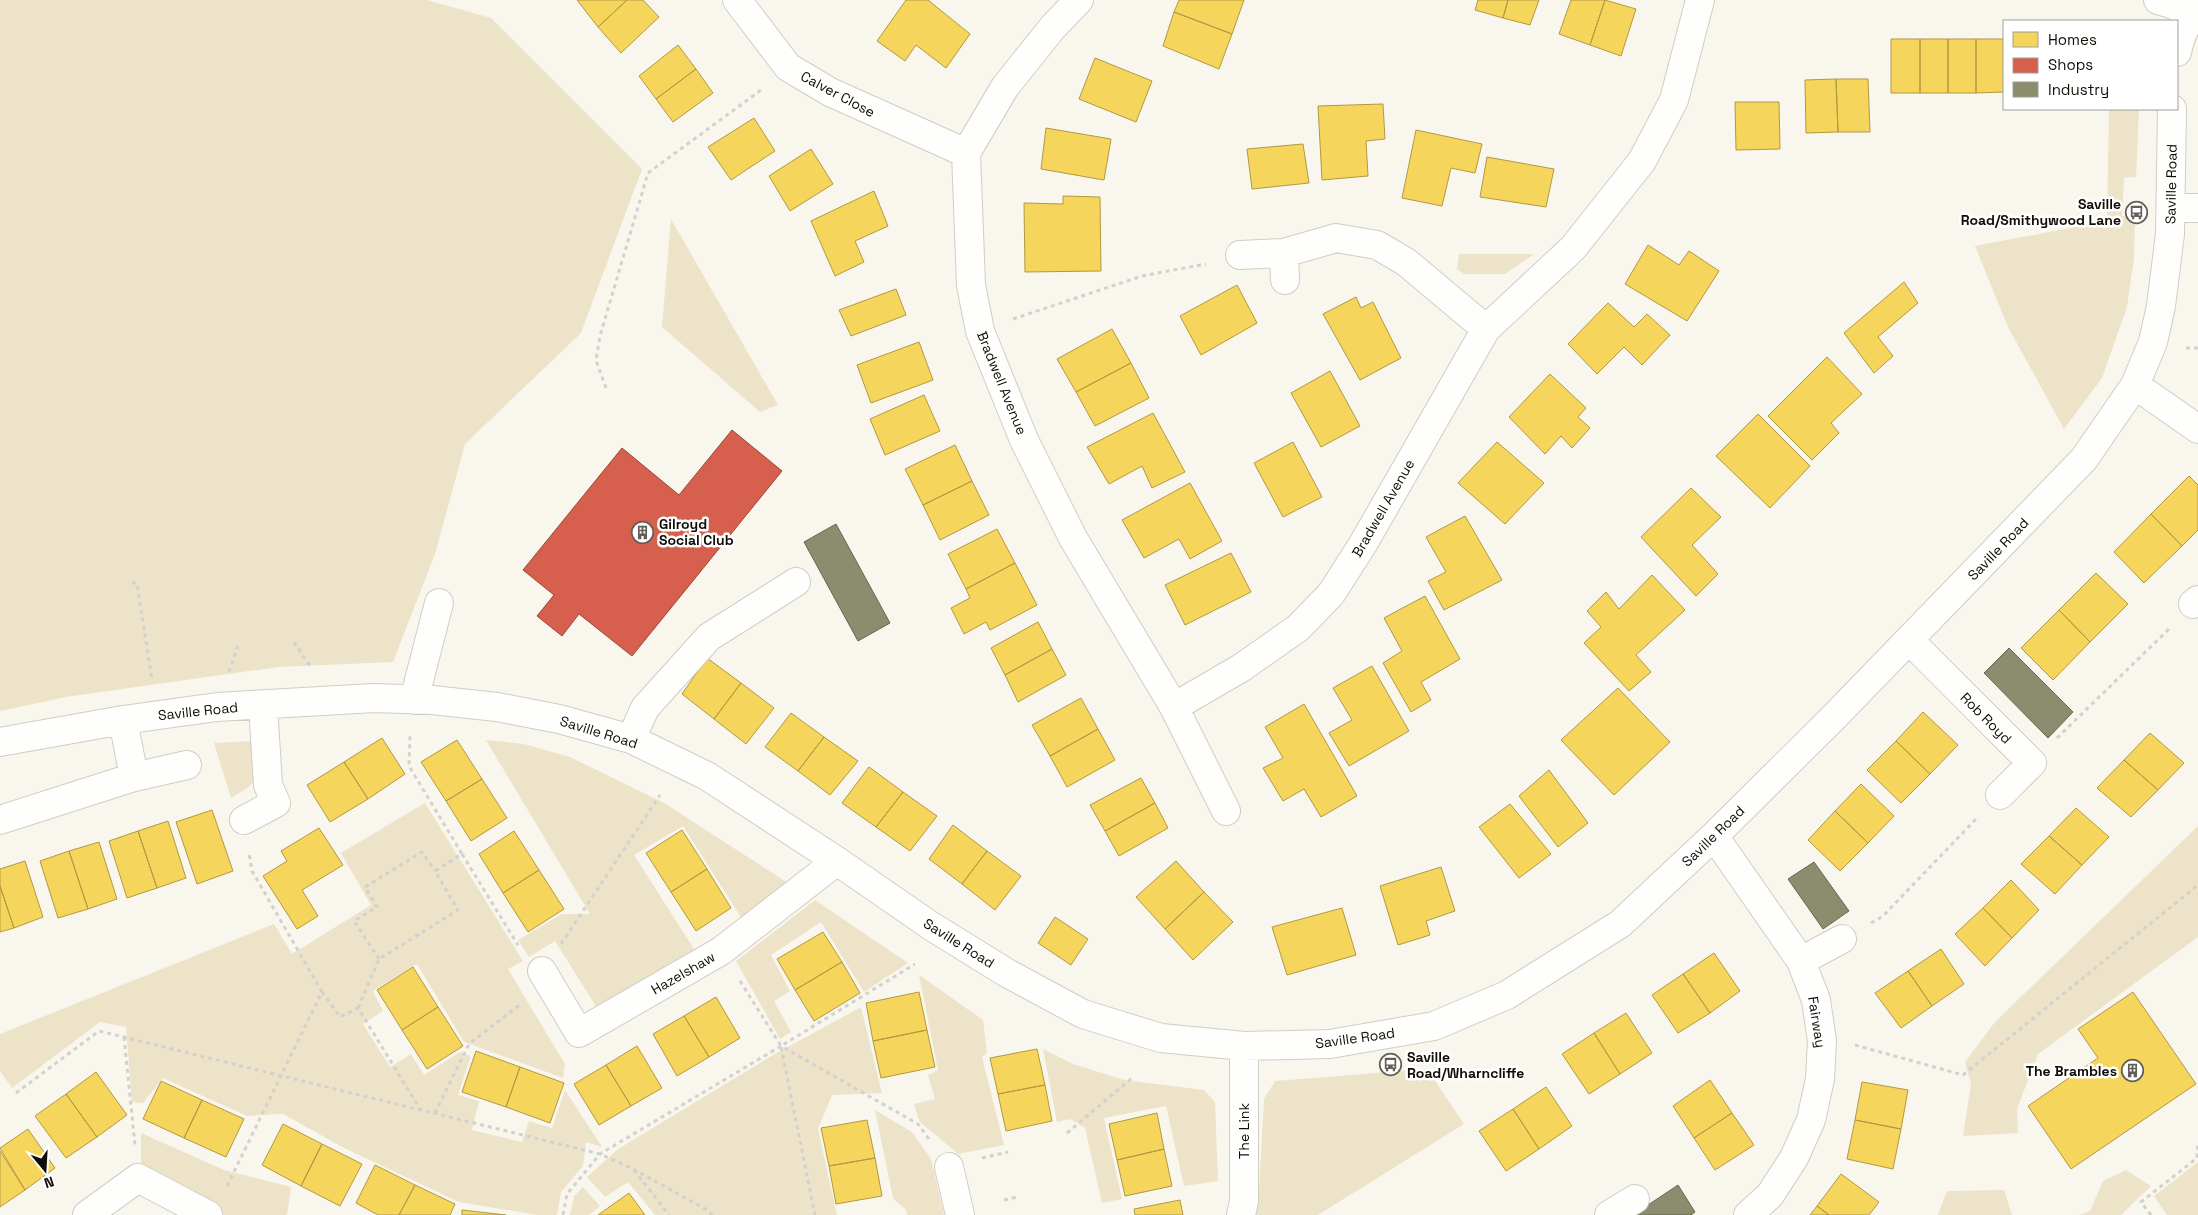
<svg xmlns="http://www.w3.org/2000/svg" width="2198" height="1215" font-family="'Space Grotesk',sans-serif">
<style>
.green{fill:#ede3c9}
.homes{fill:#f6d55c;stroke:#b19942}
.shops{fill:#d6604d;stroke:#9b4737}
.industry{fill:#8c8c6e;stroke:#67664e}
.lines{fill:none;stroke-linecap:round;stroke-linejoin:round}
.minor-casing{stroke:#d0cdc5;stroke-width:30}
.path{stroke:#d2d1ce;stroke-width:3;stroke-dasharray:4 4;stroke-linecap:butt}
.minor{stroke:#fefefc;stroke-width:28}
.labels{text-anchor:middle;dominant-baseline:central;stroke-width:5;stroke-linejoin:round;paint-order:stroke}
.street-label{font-size:14px;fill:#100d05;stroke:#fff}
.poi-label{font-size:14px;font-weight:bold;fill:#100d05;stroke:#fff;text-anchor:end}
</style>
<rect width="100%" height="100%" fill="#f9f6ee"/>
<path class="green" d="M 0,0 L 427,0 L 491,18 L 642,169 L 581,333 L 465,444 L 435,554 L 393,662 L 278,667 L 66,697 L 0,711 Z
M 2109,109 L 2139,109 L 2136,177 L 2124,178 L 2122,216 L 2135,218 L 2134,258 L 2127,307 L 2102,378 L 2064,429 L 2008,327 L 1975,246 L 2107,221 Z
M 671,219 L 778,405 L 760,412 L 662,327 Z
M 1459,254 L 1534,254 L 1505,274 L 1464,274 L 1457,269 Z
M 486,740 L 524,744 L 570,757 L 664,803 L 788,883 L 742,919 L 683,826 L 634,855 L 694,949 L 597,1008 L 555,941 L 529,957 L 518,940 L 562,914 L 590,914 Z
M 256,741 C 261,777 264,779 231,798 L 214,743 Z
M 425,803 L 523,961 L 508,969 L 565,1064 L 563,1078 L 464,1042 L 417,964 L 373,991 L 383,1011 L 363,1024 L 390,1067 L 411,1054 L 424,1075 L 460,1052 L 471,1056 L 458,1095 L 479,1101 L 472,1130 L 522,1142 L 529,1121 L 552,1128 L 565,1090 L 602,1147 L 586,1142 L 583,1166 L 561,1192 L 557,1215 L 538,1215 L 459,1202 L 344,1148 L 283,1114 L 247,1116 L 163,1078 L 143,1103 L 132,1102 L 126,1027 L 100,1022 L 12,1088 L 0,1071 L 0,1034 L 274,924 L 292,954 L 371,905 L 341,853 Z
M 2198,826 L 2198,937 L 2038,1054 L 2017,1109 L 2018,1133 L 1963,1136 L 1971,1084 L 1965,1062 L 1995,1022 Z
M 815,900 L 908,963 L 864,992 L 821,922 L 771,955 L 790,991 L 774,1001 L 791,1032 L 780,1039 L 736,961 Z
M 919,975 L 983,1020 L 987,1053 L 982,1057 L 1004,1145 L 958,1154 L 919,1121 L 914,1104 L 935,1099 L 928,1075 L 938,1070 Z
M 861,1007 L 882,1093 L 832,1095 L 818,1129 L 837,1215 L 655,1215 L 628,1182 L 605,1197 L 587,1177 L 618,1149 L 773,1055 Z
M 1043,1049 L 1073,1064 L 1124,1080 L 1204,1090 L 1215,1102 L 1218,1181 L 1184,1186 L 1166,1106 L 1104,1118 L 1122,1199 L 1102,1203 L 1085,1128 L 1070,1119 L 1057,1122 Z
M 1427,1069 L 1464,1124 L 1318,1215 L 1253,1215 L 1259,1191 L 1264,1099 L 1275,1081 Z
M 875,1110 L 912,1132 L 931,1159 L 944,1215 L 907,1215 L 906,1210 L 893,1198 Z
M 141,1133 L 224,1170 L 291,1187 L 287,1215 L 220,1215 L 141,1175 Z
M 2198,1162 L 2198,1215 L 2167,1215 L 2154,1196 Z
M 2126,1170 L 2151,1186 L 2121,1215 L 2079,1215 L 2090,1211 L 2103,1181 Z
M 583,1187 L 600,1206 L 589,1215 L 570,1215 L 574,1196 Z
M 2004,1190 L 2012,1215 L 1938,1215 L 1947,1191 Z"/>
<path class="homes" d="M 577,0 L 627,0 L 598,27 Z
M 627,0 L 643,0 L 659,17 L 621,53 L 598,27 Z
M 906,0 L 928,0 L 970,34 L 946,68 L 916,45 L 905,61 L 877,41 Z
M 1179,0 L 1244,0 L 1232,34 L 1174,12 Z
M 1478,0 L 1508,0 L 1503,18 L 1475,10 Z
M 1508,0 L 1539,0 L 1530,25 L 1503,18 Z
M 1571,0 L 1605,0 L 1590,45 L 1559,34 Z
M 1605,0 L 1636,9 L 1621,56 L 1590,45 Z
M 1174,12 L 1232,34 L 1219,69 L 1163,46 Z
M 1891,39 L 1920,39 L 1920,93 L 1891,93 Z
M 1920,39 L 1948,39 L 1948,93 L 1920,93 Z
M 1948,39 L 1976,39 L 1976,93 L 1948,93 Z
M 1976,39 L 2004,39 L 2004,92 L 1976,93 Z
M 678,45 L 696,69 L 656,99 L 639,76 Z
M 1095,58 L 1152,81 L 1136,122 L 1079,99 Z
M 696,69 L 713,93 L 673,122 L 656,99 Z
M 1836,79 L 1868,79 L 1870,132 L 1838,132 Z
M 1836,79 L 1838,132 L 1806,133 L 1805,80 Z
M 1735,102 L 1779,102 L 1780,149 L 1736,150 Z
M 1383,104 L 1385,139 L 1366,141 L 1368,176 L 1322,180 L 1318,106 Z
M 754,118 L 775,151 L 731,180 L 708,147 Z
M 1046,128 L 1111,139 L 1104,180 L 1041,169 Z
M 1416,130 L 1482,144 L 1475,173 L 1451,168 L 1442,206 L 1402,198 Z
M 1303,144 L 1309,183 L 1252,189 L 1247,149 Z
M 811,149 L 833,184 L 790,211 L 769,176 Z
M 1487,157 L 1554,169 L 1546,207 L 1480,197 Z
M 874,191 L 888,226 L 855,241 L 864,262 L 835,276 L 811,221 Z
M 1063,196 L 1100,197 L 1101,271 L 1025,272 L 1024,203 L 1063,204 Z
M 1648,245 L 1679,265 L 1689,251 L 1719,271 L 1687,321 L 1625,284 Z
M 1904,282 L 1918,303 L 1878,337 L 1893,356 L 1874,373 L 1844,333 Z
M 1237,285 L 1257,323 L 1201,355 L 1180,316 Z
M 896,289 L 906,315 L 851,336 L 839,310 Z
M 1356,297 L 1361,308 L 1373,302 L 1401,358 L 1360,380 L 1323,314 Z
M 1608,303 L 1634,327 L 1647,314 L 1670,335 L 1642,365 L 1624,347 L 1597,374 L 1568,344 Z
M 1112,329 L 1131,363 L 1076,392 L 1057,359 Z
M 919,342 L 933,380 L 871,403 L 857,365 Z
M 1827,357 L 1862,394 L 1831,423 L 1839,433 L 1812,460 L 1768,416 Z
M 1131,363 L 1149,398 L 1095,426 L 1076,392 Z
M 1330,371 L 1360,426 L 1321,447 L 1291,393 Z
M 1550,374 L 1586,408 L 1578,417 L 1590,428 L 1572,448 L 1561,436 L 1545,454 L 1509,417 Z
M 924,395 L 940,431 L 885,455 L 870,419 Z
M 1153,413 L 1185,472 L 1152,488 L 1142,466 L 1109,484 L 1087,447 Z
M 1758,414 L 1810,466 L 1770,508 L 1716,456 Z
M 1293,442 L 1322,497 L 1283,517 L 1254,463 Z
M 1497,442 L 1544,483 L 1505,524 L 1458,483 Z
M 955,445 L 972,481 L 923,505 L 905,469 Z
M 2189,476 L 2198,485 L 2198,530 L 2182,546 L 2151,514 Z
M 972,481 L 989,515 L 940,540 L 923,505 Z
M 1190,483 L 1222,541 L 1190,559 L 1179,539 L 1144,558 L 1122,520 Z
M 1691,488 L 1721,517 L 1692,545 L 1718,574 L 1696,596 L 1641,537 Z
M 2151,514 L 2182,546 L 2144,583 L 2114,552 Z
M 1465,516 L 1502,580 L 1444,610 L 1428,581 L 1446,572 L 1426,537 Z
M 997,529 L 1015,563 L 966,589 L 948,554 Z
M 1231,553 L 1251,592 L 1185,625 L 1165,585 Z
M 1015,563 L 1037,605 L 990,630 L 986,622 L 964,634 L 951,608 L 970,598 L 966,589 Z
M 2096,573 L 2128,604 L 2090,642 L 2059,610 Z
M 1652,575 L 1685,610 L 1636,655 L 1651,672 L 1629,691 L 1584,643 L 1601,627 L 1587,611 L 1606,592 L 1619,609 Z
M 1425,596 L 1460,659 L 1421,682 L 1431,700 L 1411,712 L 1383,663 L 1402,651 L 1384,618 Z
M 2059,610 L 2090,642 L 2053,680 L 2021,648 Z
M 1038,622 L 1052,649 L 1005,675 L 991,648 Z
M 1052,649 L 1066,675 L 1018,702 L 1005,675 Z
M 707,658 L 741,683 L 714,719 L 682,694 Z
M 1372,666 L 1409,731 L 1349,766 L 1329,733 L 1352,720 L 1333,688 Z
M 741,683 L 774,708 L 746,744 L 714,719 Z
M 1618,688 L 1670,742 L 1614,795 L 1561,740 Z
M 1081,698 L 1098,729 L 1050,756 L 1032,725 Z
M 1304,704 L 1357,796 L 1321,817 L 1304,789 L 1283,801 L 1263,768 L 1283,758 L 1265,727 Z
M 1923,712 L 1958,745 L 1930,774 L 1896,741 Z
M 791,713 L 824,737 L 798,771 L 765,747 Z
M 1098,729 L 1115,760 L 1067,787 L 1050,756 Z
M 2150,733 L 2184,763 L 2158,790 L 2124,760 Z
M 824,737 L 858,761 L 830,795 L 798,771 Z
M 382,738 L 405,774 L 368,799 L 344,762 Z
M 457,740 L 482,779 L 446,801 L 421,762 Z
M 1896,741 L 1930,774 L 1901,803 L 1867,770 Z
M 2124,760 L 2158,790 L 2131,817 L 2097,788 Z
M 344,762 L 368,799 L 330,822 L 307,785 Z
M 869,767 L 903,792 L 876,827 L 842,803 Z
M 1549,770 L 1588,823 L 1558,847 L 1519,796 Z
M 1141,778 L 1155,803 L 1105,831 L 1090,805 Z
M 482,779 L 507,818 L 471,841 L 446,801 Z
M 1861,784 L 1894,816 L 1868,843 L 1835,811 Z
M 903,792 L 937,816 L 910,851 L 876,827 Z
M 1155,803 L 1168,828 L 1119,856 L 1105,831 Z
M 1510,804 L 1551,854 L 1519,878 L 1479,827 Z
M 2076,808 L 2109,837 L 2082,865 L 2049,836 Z
M 212,810 L 233,871 L 197,884 L 176,822 Z
M 1835,811 L 1868,843 L 1840,871 L 1808,840 Z
M 168,821 L 186,878 L 157,888 L 138,831 Z
M 953,825 L 987,851 L 962,884 L 929,859 Z
M 319,828 L 343,865 L 302,890 L 318,916 L 297,929 L 263,876 L 287,861 L 281,851 Z
M 682,830 L 707,869 L 671,892 L 646,853 Z
M 138,831 L 157,888 L 127,898 L 109,841 Z
M 514,831 L 539,870 L 503,893 L 479,854 Z
M 2049,836 L 2082,865 L 2055,894 L 2021,864 Z
M 99,842 L 117,899 L 88,909 L 69,851 Z
M 69,851 L 88,909 L 58,918 L 40,861 Z
M 987,851 L 1021,876 L 995,910 L 962,884 Z
M 25,861 L 43,917 L 14,928 L 0,886 L 0,869 Z
M 1176,861 L 1204,892 L 1165,929 L 1136,897 Z
M 1441,867 L 1455,911 L 1426,921 L 1430,935 L 1398,945 L 1380,886 Z
M 707,869 L 731,908 L 696,931 L 671,892 Z
M 539,870 L 564,909 L 528,932 L 503,893 Z
M 2011,880 L 2039,910 L 2012,938 L 1983,908 Z
M 0,886 L 14,928 L 0,932 Z
M 1204,892 L 1233,922 L 1193,960 L 1165,929 Z
M 1342,908 L 1356,955 L 1287,975 L 1272,927 Z
M 1983,908 L 2012,938 L 1985,966 L 1955,934 Z
M 1055,917 L 1088,939 L 1071,965 L 1038,943 Z
M 823,932 L 842,962 L 795,990 L 777,959 Z
M 1941,949 L 1964,984 L 1932,1006 L 1908,971 Z
M 1714,953 L 1740,991 L 1710,1013 L 1683,974 Z
M 842,962 L 860,993 L 814,1021 L 795,990 Z
M 413,967 L 438,1007 L 402,1030 L 377,990 Z
M 1908,971 L 1932,1006 L 1901,1028 L 1875,993 Z
M 1683,974 L 1710,1013 L 1678,1033 L 1652,995 Z
M 919,992 L 927,1030 L 873,1041 L 866,1003 Z
M 2133,992 L 2196,1084 L 2071,1169 L 2028,1106 L 2098,1058 L 2078,1029 Z
M 716,997 L 740,1038 L 709,1057 L 684,1016 Z
M 438,1007 L 463,1046 L 427,1069 L 402,1030 Z
M 1626,1013 L 1652,1053 L 1620,1074 L 1594,1033 Z
M 684,1016 L 709,1057 L 677,1076 L 653,1034 Z
M 927,1030 L 935,1067 L 881,1078 L 873,1041 Z
M 1594,1033 L 1620,1074 L 1589,1094 L 1562,1054 Z
M 637,1046 L 662,1088 L 631,1106 L 606,1065 Z
M 1037,1049 L 1045,1085 L 998,1094 L 990,1058 Z
M 476,1051 L 520,1067 L 506,1107 L 462,1092 Z
M 606,1065 L 631,1106 L 599,1125 L 574,1084 Z
M 520,1067 L 564,1083 L 550,1123 L 506,1107 Z
M 96,1072 L 127,1115 L 97,1137 L 66,1094 Z
M 1710,1080 L 1732,1113 L 1694,1138 L 1673,1106 Z
M 161,1081 L 202,1100 L 184,1138 L 143,1119 Z
M 1862,1082 L 1908,1090 L 1901,1129 L 1855,1120 Z
M 1045,1085 L 1052,1121 L 1006,1131 L 998,1094 Z
M 1546,1087 L 1572,1126 L 1539,1149 L 1513,1109 Z
M 66,1094 L 97,1137 L 66,1158 L 35,1116 Z
M 202,1100 L 244,1119 L 226,1157 L 184,1138 Z
M 1513,1109 L 1539,1149 L 1506,1171 L 1479,1131 Z
M 1157,1113 L 1164,1149 L 1117,1160 L 1109,1124 Z
M 1732,1113 L 1754,1145 L 1715,1170 L 1694,1138 Z
M 867,1120 L 875,1158 L 829,1166 L 821,1128 Z
M 1855,1120 L 1901,1129 L 1893,1169 L 1847,1159 Z
M 283,1124 L 322,1144 L 301,1186 L 262,1165 Z
M 28,1129 L 55,1168 L 25,1190 L 0,1148 Z
M 322,1144 L 362,1164 L 340,1206 L 301,1186 Z
M 1164,1149 L 1172,1186 L 1125,1196 L 1117,1160 Z
M 0,1151 L 25,1190 L 0,1207 Z
M 875,1158 L 882,1196 L 836,1204 L 829,1166 Z
M 375,1165 L 415,1185 L 399,1215 L 378,1215 L 356,1203 Z
M 1841,1174 L 1879,1202 L 1869,1215 L 1829,1215 L 1817,1206 Z
M 415,1185 L 455,1204 L 450,1215 L 399,1215 Z
M 629,1193 L 645,1215 L 598,1215 Z
M 1180,1200 L 1183,1215 L 1135,1215 L 1134,1209 Z
M 1817,1206 L 1829,1215 L 1810,1215 Z
M 462,1210 L 506,1215 L 462,1215 Z"/>
<path class="shops" d="M 732,430 L 782,471 L 632,656 L 579,614 L 562,636 L 537,616 L 554,595 L 523,570 L 622,448 L 679,495 Z"/>
<path class="industry" d="M 836,524 L 890,623 L 858,641 L 804,542 Z
M 2009,648 L 2073,712 L 2048,738 L 1984,673 Z
M 1814,862 L 1849,911 L 1823,929 L 1788,879 Z
M 1678,1185 L 1695,1212 L 1691,1215 L 1633,1215 Z"/>
<g class="lines">
<defs>
<path id="minor" d="M 737,0 L 788,67 L 830,92 L 966,153
M 1079,0 L 1053,27 L 1005,87 L 966,153 L 971,285 L 980,331 L 1024,440 L 1073,538 L 1174,707 L 1226,811
M 2158,0 L 2175,5 L 2190,18
M 2177,52 C 2180,37 2187,21 2198,11
M 2171,208 L 2198,208
M 1284,253 L 1285,280
M 1240,255 L 1284,253 L 1336,238 L 1377,245 L 1406,262 L 1486,329
M 2135,385 L 2198,429
M 2193,604 L 2198,600
M 1909,640 L 2032,763 L 2000,795
M 414,700 L 439,603
M 1174,707 L 1241,668 L 1298,628 L 1331,594 L 1363,544 L 1486,329 L 1573,248 L 1642,161 L 1674,100 L 1700,0
M 123,720 L 134,777
M 631,739 L 645,708 L 709,637 L 796,582
M 0,742 L 123,720 L 217,707 L 374,698 L 432,700 L 497,707 L 559,719 L 631,739 L 707,776 L 837,861 L 931,926 L 1007,973 L 1083,1014 L 1161,1038 L 1244,1046 L 1330,1044 L 1434,1026 L 1507,995 L 1620,924 L 1714,836 L 1834,717 L 2084,459 L 2135,385 L 2153,342 L 2161,306 L 2170,234 L 2172,109
M 0,820 L 134,777 L 187,765
M 244,820 L 276,803 L 268,785 L 263,705
M 1714,836 L 1801,961 L 1816,1000 L 1822,1041 L 1820,1079 L 1811,1120 L 1794,1158 L 1770,1195 L 1748,1215
M 1801,961 L 1842,939
M 542,971 L 579,1033 L 721,951 L 837,861
M 949,1167 L 960,1215
M 87,1215 L 138,1178 L 208,1215
M 1241,1215 L 1244,1201 L 1244,1046
M 1609,1215 L 1635,1199"/>
</defs>
<use href="#minor" class="minor-casing"/>
<path class="path" d="M 1013,319 L 1142,276 L 1206,264
M 2186,348 L 2198,348
M 606,388 L 596,360 L 600,336 L 648,173 L 761,90
M 132,583 L 137,583 L 152,680
M 294,642 L 310,666
M 229,672 L 238,646
M 2057,738 L 2169,629
M 462,854 L 518,945
M 1871,923 L 1883,916 L 1976,819
M 561,944 L 660,795
M 379,959 L 354,921 L 377,907 L 365,887 L 422,852 L 435,871
M 740,981 L 781,1046 L 915,964
M 322,992 L 340,1017 L 358,1008 L 420,1109
M 358,1008 L 379,959 L 458,910 L 435,871 L 462,854 L 409,766 L 410,734
M 124,1037 L 135,1145
M 1855,1045 L 1963,1075 L 2198,885
M 781,1047 L 815,1215
M 16,1093 L 99,1031 L 600,1154 L 631,1168 L 709,1211 L 712,1215
M 435,1113 L 469,1044 L 522,1003
M 1067,1133 L 1132,1078
M 982,1158 L 1008,1152
M 634,1170 L 669,1215
M 227,1186 L 322,992 L 252,871 L 249,853
M 1004,1200 L 1018,1197
M 563,1215 L 567,1194 L 600,1154 L 781,1046 L 918,1124 L 929,1139
M 2151,1215 L 2141,1202 L 2197,1158 L 2198,1142"/>
<use href="#minor" class="minor"/>
</g>
<defs>
<symbol id="bus-ring" viewBox="-11 -11 22 22"><circle r="9.5" fill="#fff" stroke="#625f57" stroke-width="1.5"/><path d="M-5-6H5V4H4V6H2V4H-2V6H-4V4H-5ZM-3.5-4V0h7V-4ZM-3.5 1.2v1.5H-2V1.2ZM2 1.2v1.5H3.5V1.2Z" fill="#625f57"/></symbol>
<symbol id="building-ring" viewBox="-11 -11 22 22"><circle r="9.5" fill="#fff" stroke="#625f57" stroke-width="1.5"/><path d="M-4-6H4V6H1V3H-1V6H-4ZM-2.5-4.3h1.7v1.8h-1.7ZM.8-4.3h1.7v1.8H.8ZM-2.5-1h1.7V.8h-1.7ZM.8-1h1.7V.8H.8Z" fill="#625f57"/></symbol>
</defs>
<g fill-rule="evenodd">
<use href="#bus-ring" x="2124" y="200" width="25" height="25"/>
<use href="#building-ring" x="630" y="520" width="25" height="25"/>
<use href="#bus-ring" x="1378" y="1052" width="25" height="25"/>
<use href="#building-ring" x="2120" y="1058" width="25" height="25"/>
</g>
<g class="labels">
<g class="street-label">
<text transform="translate(838 94) rotate(28)">Calver Close</text>
<text transform="translate(2171 184) rotate(-89)">Saville Road</text>
<text transform="translate(1002 383) rotate(68)">Bradwell Avenue</text>
<text transform="translate(1383 508) rotate(-60)">Bradwell Avenue</text>
<text transform="translate(1998 549) rotate(-46)">Saville Road</text>
<text transform="translate(198 711) rotate(-6)">Saville Road</text>
<text transform="translate(1986 718) rotate(45)">Rob Royd</text>
<text transform="translate(599 732) rotate(17)">Saville Road</text>
<text transform="translate(1713 836) rotate(-44)">Saville Road</text>
<text transform="translate(959 943) rotate(32)">Saville Road</text>
<text transform="translate(683 973) rotate(-30)">Hazelshaw</text>
<text transform="translate(1817 1022) rotate(81)">Fairway</text>
<text transform="translate(1355 1038) rotate(-8)">Saville Road</text>
<text transform="translate(1244 1131) rotate(-90)">The Link</text>
</g>
<g class="poi-label">
<text x="2121" y="204">Saville<tspan x="2121" dy="16">Road/Smithywood Lane</tspan></text>
<text x="659" y="524" text-anchor="start">Gilroyd<tspan x="659" dy="16">Social Club</tspan></text>
<text x="1407" y="1057" text-anchor="start">Saville<tspan x="1407" dy="16">Road/Wharncliffe</tspan></text>
<text x="2117" y="1071">The Brambles</text>
</g>
</g>
<rect x="2003" y="20" width="175" height="90" fill="#ffffff" stroke="#9f9e9b"/>
<rect x="2013" y="32" width="25" height="15" fill="#f6d55c" stroke="#9f9e9b"/>
<text x="2048" y="45" font-size="15" fill="#100d05">Homes</text>
<rect x="2013" y="58" width="25" height="15" fill="#d6604d" stroke="#9f9e9b"/>
<text x="2048" y="70" font-size="15" fill="#100d05">Shops</text>
<rect x="2013" y="82" width="25" height="15" fill="#8c8c6e" stroke="#9f9e9b"/>
<text x="2048" y="95" font-size="15" fill="#100d05">Industry</text>
<g transform="translate(45 1170) rotate(162)" stroke="#ffffff" stroke-width="4" paint-order="stroke">
<path d="M0-4L9 19L0 12L-9 19Z" fill="#100d05"/>
<text y="-8" font-size="14" font-weight="bold" text-anchor="middle" fill="#100d05">N</text>
</g>
</svg>
